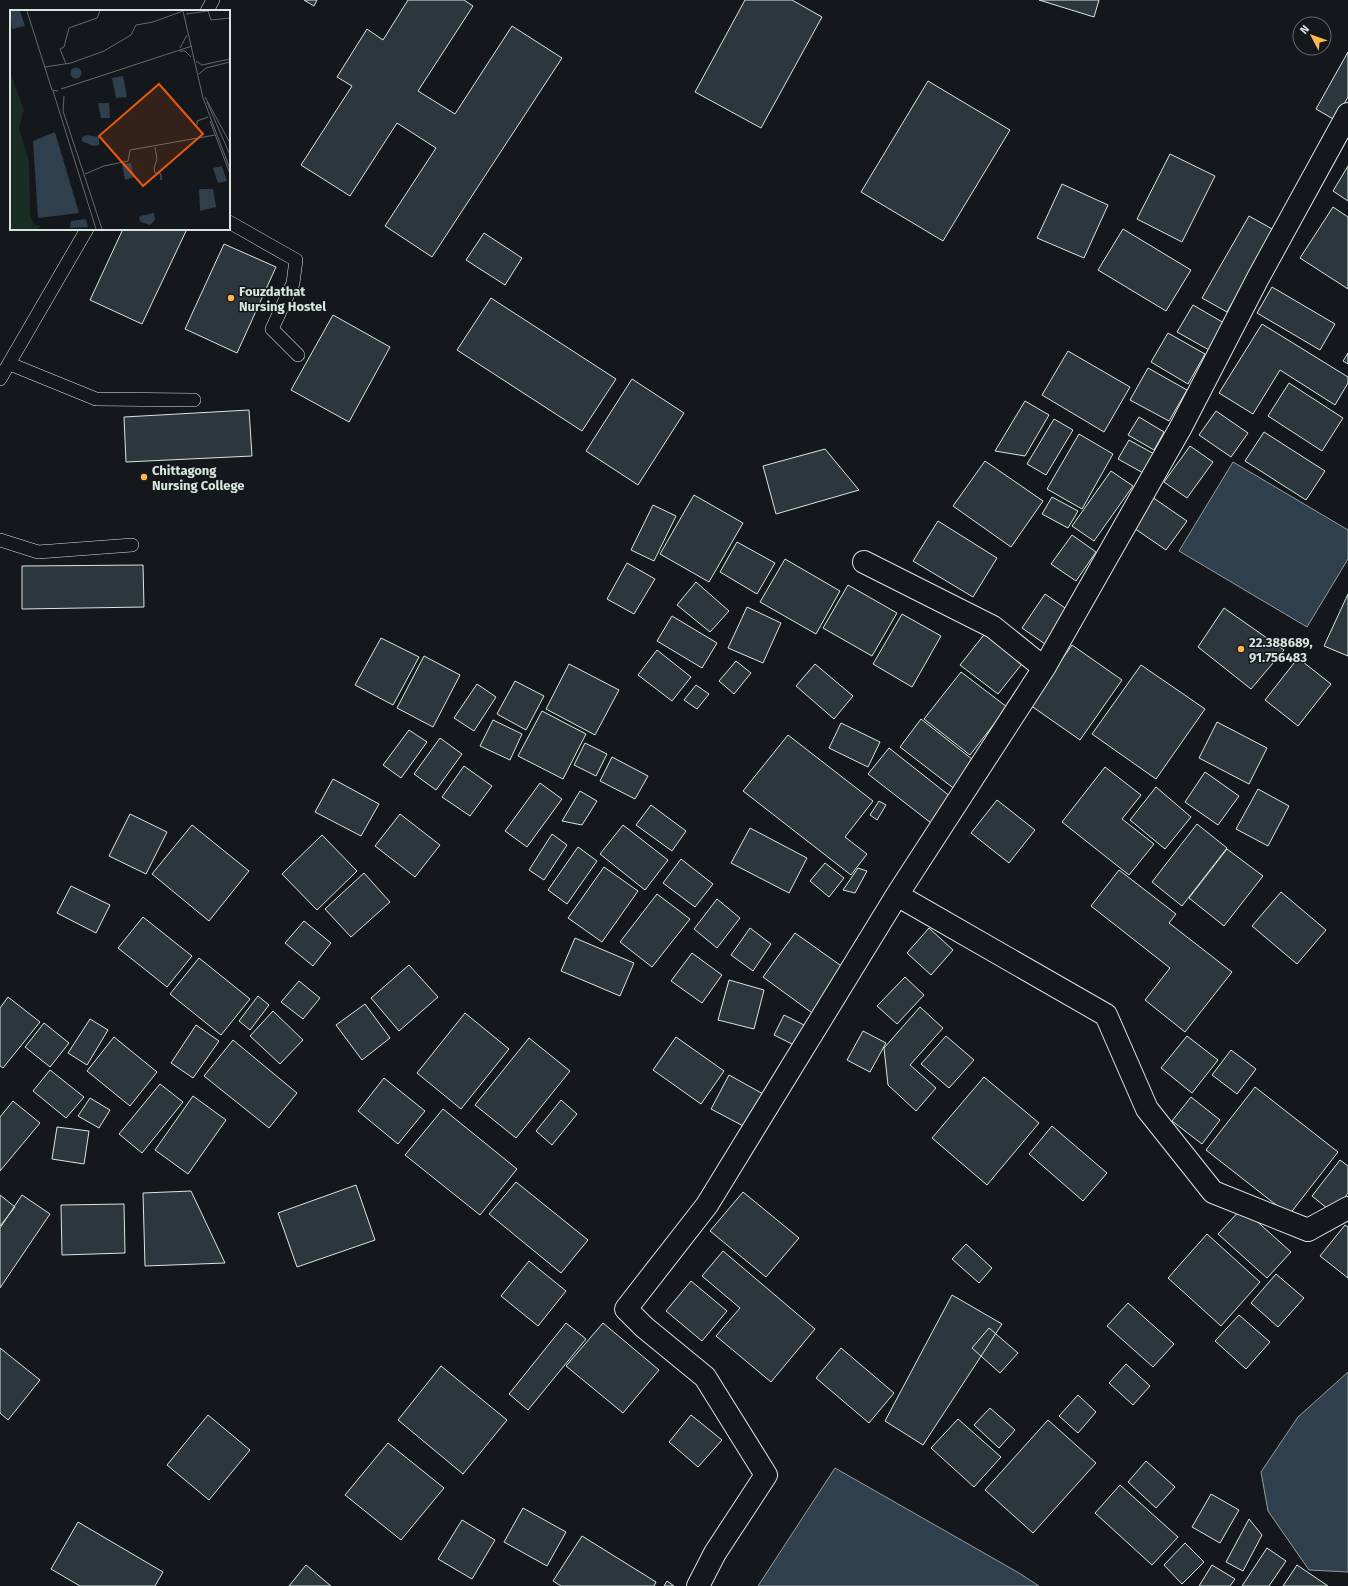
<svg xmlns="http://www.w3.org/2000/svg" width="1348" height="1586" font-family="'Fira Sans',sans-serif">
<style>
.water{fill:#2f3f4d;stroke:#939e99}
.building{fill:#2c363c;stroke:#d8e6dc}
.lines{fill:none;stroke-linecap:round;stroke-linejoin:round}
.service-casing{stroke:#d8e6dc;stroke-width:14}
.minor-casing{stroke:#d8e6dc;stroke-width:24}
.service{stroke:#14181c;stroke-width:13}
.minor{stroke:#14181c;stroke-width:22}
.poi-dot{fill:#ffb74d;stroke:#14181c;stroke-width:1.5}
.labels{text-anchor:middle;dominant-baseline:central;stroke-width:3;stroke-linejoin:round;paint-order:stroke}
.poi-label{font-size:13px;font-weight:bold;fill:#d8e6dc;stroke:#14181c;text-anchor:start}
.inset-road{fill:none;stroke:#626a69;stroke-width:1}
.view{fill:#e8590c;fill-opacity:0.15;stroke:#e8590c;stroke-width:2}
.inset-edge{fill:none;stroke:#d8e6dc;stroke-width:2}
</style>
<rect width="100%" height="100%" fill="#14181c"/>
<path class="water" d="M 1233,462 L 1348,530 L 1348,559 L 1307,627 L 1179,551 Z
M 1348,1372 L 1348,1572 L 1309,1570 L 1268,1511 L 1261,1472 L 1298,1417 Z
M 835,1468 L 1019,1573 L 1039,1586 L 758,1586 Z"/>
<path class="building" d="M 304,0 L 317,0 L 314,6 Z
M 408,0 L 464,0 L 473,6 L 418,91 L 455,114 L 512,26 L 562,58 L 432,257 L 385,226 L 436,148 L 397,123 L 350,196 L 301,165 L 352,86 L 337,77 L 367,29 L 383,40 Z
M 745,0 L 792,0 L 822,17 L 761,128 L 695,92 Z
M 1039,0 L 1099,0 L 1094,17 Z
M 1348,52 L 1348,97 L 1335,120 L 1316,109 Z
M 928,81 L 1010,130 L 943,241 L 861,192 Z
M 1170,154 L 1215,176 L 1182,242 L 1137,219 Z
M 1348,166 L 1348,201 L 1333,191 Z
M 1062,184 L 1108,205 L 1084,258 L 1037,238 Z
M 1333,207 L 1348,217 L 1348,289 L 1300,258 Z
M 1249,216 L 1274,230 L 1227,312 L 1202,298 Z
M 123,229 L 187,229 L 142,324 L 90,300 Z
M 1123,229 L 1191,270 L 1166,311 L 1098,270 Z
M 484,233 L 522,258 L 505,285 L 466,260 Z
M 224,244 L 276,267 L 237,353 L 185,329 Z
M 1272,287 L 1335,324 L 1320,350 L 1257,313 Z
M 491,298 L 616,379 L 582,431 L 457,350 Z
M 1193,305 L 1224,323 L 1209,350 L 1177,332 Z
M 333,315 L 390,347 L 349,422 L 291,390 Z
M 1262,324 L 1348,377 L 1348,383 L 1335,405 L 1280,370 L 1253,414 L 1219,393 Z
M 1168,333 L 1205,354 L 1188,384 L 1151,362 Z
M 1068,351 L 1130,387 L 1104,432 L 1042,395 Z
M 1348,353 L 1348,364 L 1343,361 Z
M 1148,368 L 1187,390 L 1169,421 L 1130,400 Z
M 632,379 L 684,413 L 638,485 L 586,451 Z
M 1289,383 L 1343,418 L 1322,451 L 1268,416 Z
M 1025,401 L 1049,415 L 1025,456 L 995,451 Z
M 249,410 L 252,456 L 126,462 L 124,417 Z
M 1216,411 L 1248,433 L 1231,457 L 1199,435 Z
M 1139,417 L 1164,432 L 1154,450 L 1128,435 Z
M 1054,419 L 1073,430 L 1046,475 L 1027,464 Z
M 1264,432 L 1325,471 L 1306,500 L 1245,461 Z
M 1079,434 L 1113,454 L 1082,509 L 1047,489 Z
M 1129,440 L 1156,455 L 1145,474 L 1118,459 Z
M 1190,446 L 1213,462 L 1187,498 L 1164,482 Z
M 825,449 L 859,490 L 776,514 L 763,466 Z
M 985,461 L 1043,501 L 1011,547 L 953,506 Z
M 1111,471 L 1133,486 L 1094,541 L 1072,526 Z
M 694,495 L 743,523 L 709,582 L 660,554 Z
M 1052,497 L 1078,511 L 1068,528 L 1042,514 Z
M 1152,497 L 1187,521 L 1166,550 L 1131,526 Z
M 653,505 L 676,516 L 654,561 L 631,550 Z
M 938,521 L 997,558 L 973,597 L 913,561 Z
M 1072,535 L 1096,552 L 1076,581 L 1051,564 Z
M 737,542 L 775,563 L 757,594 L 720,572 Z
M 785,559 L 840,591 L 816,634 L 760,602 Z
M 627,563 L 655,579 L 634,614 L 607,599 Z
M 143,565 L 144,607 L 22,609 L 22,566 Z
M 696,582 L 729,611 L 710,632 L 677,605 Z
M 848,585 L 897,613 L 872,656 L 823,628 Z
M 1045,594 L 1068,610 L 1045,644 L 1022,628 Z
M 1348,594 L 1348,656 L 1324,646 Z
M 747,607 L 781,623 L 763,663 L 728,648 Z
M 1224,608 L 1284,650 L 1251,689 L 1198,647 Z
M 902,614 L 941,636 L 912,687 L 873,664 Z
M 672,616 L 717,643 L 702,668 L 657,641 Z
M 987,631 L 1025,660 L 998,694 L 960,665 Z
M 381,638 L 419,657 L 393,705 L 355,685 Z
M 1072,645 L 1122,680 L 1080,740 L 1030,705 Z
M 657,650 L 691,677 L 672,701 L 638,675 Z
M 424,656 L 460,675 L 433,727 L 397,708 Z
M 1298,658 L 1331,684 L 1298,726 L 1265,700 Z
M 736,661 L 751,673 L 734,694 L 719,681 Z
M 569,664 L 619,690 L 595,735 L 546,709 Z
M 815,664 L 853,696 L 834,719 L 796,686 Z
M 1141,665 L 1205,709 L 1156,779 L 1092,734 Z
M 961,672 L 1007,707 L 970,755 L 924,719 Z
M 515,681 L 544,696 L 526,730 L 497,714 Z
M 477,684 L 496,697 L 474,731 L 454,718 Z
M 696,685 L 709,694 L 697,709 L 684,700 Z
M 542,711 L 586,734 L 563,779 L 518,756 Z
M 921,719 L 977,763 L 956,790 L 900,747 Z
M 493,720 L 522,734 L 510,760 L 480,746 Z
M 1217,722 L 1267,748 L 1249,784 L 1199,758 Z
M 841,723 L 880,742 L 868,767 L 829,748 Z
M 409,730 L 427,742 L 401,778 L 383,765 Z
M 788,735 L 873,801 L 845,837 L 867,854 L 851,875 L 743,791 Z
M 440,738 L 462,754 L 436,790 L 414,774 Z
M 585,743 L 607,754 L 596,776 L 574,765 Z
M 889,748 L 951,797 L 931,823 L 868,774 Z
M 612,757 L 648,776 L 635,799 L 600,781 Z
M 464,766 L 492,786 L 470,816 L 442,797 Z
M 1105,767 L 1141,795 L 1122,819 L 1154,844 L 1129,875 L 1062,822 Z
M 1205,772 L 1239,796 L 1218,825 L 1185,802 Z
M 333,779 L 379,804 L 361,836 L 315,812 Z
M 540,783 L 562,799 L 527,847 L 505,831 Z
M 1156,787 L 1191,817 L 1165,849 L 1130,820 Z
M 1258,789 L 1289,806 L 1268,846 L 1236,829 Z
M 580,791 L 597,801 L 582,825 L 562,821 Z
M 997,800 L 1035,830 L 1009,863 L 971,833 Z
M 879,801 L 886,805 L 877,820 L 870,815 Z
M 651,805 L 686,831 L 672,851 L 636,825 Z
M 130,814 L 167,832 L 146,874 L 109,856 Z
M 400,814 L 440,845 L 415,877 L 375,846 Z
M 1197,824 L 1227,848 L 1182,906 L 1152,882 Z
M 192,825 L 249,871 L 209,921 L 152,874 Z
M 623,825 L 668,860 L 645,890 L 600,854 Z
M 750,828 L 807,858 L 789,893 L 731,863 Z
M 552,834 L 567,845 L 544,880 L 529,870 Z
M 322,835 L 357,871 L 317,910 L 282,874 Z
M 578,847 L 597,861 L 567,904 L 548,890 Z
M 1227,849 L 1263,876 L 1224,926 L 1189,898 Z
M 681,859 L 713,884 L 695,907 L 663,883 Z
M 825,863 L 844,878 L 829,897 L 810,881 Z
M 604,867 L 638,891 L 602,942 L 568,918 Z
M 858,868 L 867,871 L 855,893 L 843,890 Z
M 1119,870 L 1176,914 L 1169,923 L 1232,972 L 1185,1032 L 1145,1000 L 1170,968 L 1091,906 Z
M 364,873 L 390,902 L 351,937 L 325,909 Z
M 71,886 L 110,905 L 96,933 L 57,913 Z
M 1281,892 L 1326,930 L 1297,964 L 1252,926 Z
M 657,894 L 690,919 L 652,967 L 620,942 Z
M 717,899 L 740,918 L 717,948 L 694,929 Z
M 143,917 L 192,956 L 167,987 L 118,948 Z
M 304,921 L 331,943 L 313,966 L 285,943 Z
M 750,928 L 771,944 L 753,971 L 731,955 Z
M 929,928 L 953,950 L 931,975 L 907,953 Z
M 795,933 L 847,970 L 815,1015 L 763,977 Z
M 575,938 L 634,963 L 620,996 L 561,971 Z
M 692,953 L 722,975 L 702,1003 L 671,981 Z
M 199,958 L 250,999 L 221,1035 L 170,994 Z
M 409,965 L 438,997 L 399,1031 L 371,998 Z
M 905,977 L 924,995 L 897,1024 L 877,1006 Z
M 729,980 L 764,990 L 754,1029 L 718,1020 Z
M 299,981 L 320,998 L 303,1019 L 281,1002 Z
M 258,996 L 269,1005 L 250,1030 L 239,1021 Z
M 8,997 L 40,1022 L 3,1068 L 0,1066 L 0,1008 Z
M 365,1004 L 390,1038 L 362,1060 L 336,1025 Z
M 920,1007 L 943,1028 L 910,1065 L 936,1088 L 916,1111 L 888,1085 L 884,1048 Z
M 273,1011 L 303,1040 L 280,1064 L 250,1036 Z
M 465,1013 L 509,1049 L 461,1109 L 417,1073 Z
M 784,1015 L 808,1027 L 798,1047 L 774,1035 Z
M 90,1019 L 108,1030 L 87,1065 L 68,1053 Z
M 44,1023 L 69,1043 L 50,1067 L 25,1047 Z
M 196,1025 L 219,1041 L 193,1078 L 171,1063 Z
M 863,1031 L 886,1043 L 870,1072 L 847,1060 Z
M 946,1036 L 974,1060 L 949,1088 L 921,1064 Z
M 1187,1036 L 1218,1060 L 1192,1093 L 1161,1068 Z
M 114,1037 L 157,1072 L 130,1106 L 87,1071 Z
M 676,1037 L 724,1071 L 701,1104 L 653,1070 Z
M 529,1038 L 570,1071 L 516,1138 L 475,1105 Z
M 233,1040 L 297,1093 L 269,1128 L 204,1076 Z
M 1231,1050 L 1256,1069 L 1237,1094 L 1212,1075 Z
M 50,1070 L 84,1097 L 66,1118 L 33,1091 Z
M 729,1075 L 765,1095 L 747,1128 L 711,1109 Z
M 984,1077 L 1039,1123 L 987,1185 L 932,1138 Z
M 384,1078 L 425,1111 L 398,1144 L 358,1111 Z
M 160,1084 L 183,1102 L 142,1153 L 119,1134 Z
M 1255,1087 L 1338,1152 L 1289,1215 L 1206,1150 Z
M 193,1096 L 226,1120 L 188,1174 L 155,1150 Z
M 1191,1097 L 1220,1120 L 1202,1144 L 1172,1121 Z
M 90,1098 L 110,1110 L 99,1128 L 78,1116 Z
M 561,1100 L 577,1114 L 552,1145 L 536,1131 Z
M 13,1101 L 40,1123 L 0,1171 L 0,1117 Z
M 443,1109 L 517,1169 L 480,1215 L 405,1155 Z
M 1052,1126 L 1107,1173 L 1083,1201 L 1029,1154 Z
M 57,1127 L 89,1131 L 84,1164 L 52,1159 Z
M 1340,1160 L 1348,1166 L 1348,1193 L 1333,1213 L 1312,1196 Z
M 516,1182 L 588,1240 L 561,1273 L 489,1214 Z
M 356,1185 L 375,1240 L 297,1267 L 278,1213 Z
M 191,1191 L 225,1263 L 145,1266 L 143,1193 Z
M 743,1192 L 799,1238 L 766,1277 L 710,1231 Z
M 0,1195 L 15,1207 L 0,1226 Z
M 22,1195 L 50,1214 L 0,1288 L 0,1228 Z
M 124,1204 L 125,1253 L 62,1255 L 61,1205 Z
M 1242,1208 L 1291,1252 L 1267,1278 L 1218,1234 Z
M 1345,1225 L 1348,1227 L 1348,1278 L 1320,1256 Z
M 1207,1234 L 1260,1282 L 1221,1326 L 1168,1278 Z
M 966,1244 L 992,1268 L 979,1283 L 952,1259 Z
M 723,1251 L 815,1329 L 771,1382 L 716,1336 L 740,1308 L 702,1276 Z
M 529,1261 L 566,1291 L 538,1326 L 501,1296 Z
M 1276,1274 L 1304,1298 L 1278,1327 L 1251,1303 Z
M 691,1281 L 727,1311 L 702,1341 L 666,1311 Z
M 952,1295 L 1002,1324 L 923,1445 L 885,1421 Z
M 1128,1303 L 1174,1344 L 1153,1367 L 1107,1326 Z
M 1239,1315 L 1270,1342 L 1246,1369 L 1215,1341 Z
M 566,1323 L 586,1339 L 528,1410 L 509,1394 Z
M 603,1323 L 659,1370 L 623,1413 L 566,1366 Z
M 989,1328 L 1018,1353 L 1000,1373 L 972,1348 Z
M 0,1348 L 40,1380 L 8,1420 L 0,1413 Z
M 841,1348 L 894,1393 L 869,1423 L 816,1378 Z
M 1126,1364 L 1150,1386 L 1133,1405 L 1109,1383 Z
M 441,1366 L 507,1420 L 463,1474 L 398,1420 Z
M 1078,1395 L 1096,1412 L 1078,1433 L 1059,1416 Z
M 990,1408 L 1015,1430 L 999,1448 L 974,1425 Z
M 208,1415 L 250,1450 L 209,1500 L 167,1465 Z
M 691,1415 L 722,1440 L 698,1467 L 669,1442 Z
M 958,1419 L 1001,1457 L 974,1487 L 931,1448 Z
M 1048,1420 L 1096,1463 L 1033,1533 L 985,1490 Z
M 388,1443 L 444,1488 L 401,1540 L 345,1495 Z
M 1146,1461 L 1175,1487 L 1156,1508 L 1128,1482 Z
M 1120,1485 L 1178,1537 L 1152,1565 L 1095,1513 Z
M 1211,1494 L 1239,1510 L 1220,1543 L 1192,1527 Z
M 523,1508 L 566,1532 L 547,1566 L 504,1542 Z
M 1249,1519 L 1262,1535 L 1243,1571 L 1226,1562 Z
M 462,1520 L 495,1540 L 472,1579 L 438,1559 Z
M 78,1522 L 163,1572 L 155,1586 L 80,1586 L 51,1569 Z
M 582,1536 L 656,1582 L 654,1586 L 561,1586 L 553,1581 Z
M 1185,1543 L 1204,1562 L 1182,1584 L 1164,1565 Z
M 1267,1548 L 1286,1561 L 1269,1586 L 1242,1586 Z
M 306,1565 L 331,1586 L 289,1586 Z
M 1212,1565 L 1235,1579 L 1230,1586 L 1199,1586 Z
M 1297,1565 L 1328,1586 L 1283,1586 Z
M 667,1581 L 674,1586 L 664,1586 Z"/>
<g class="lines">
<defs>
<path id="service" d="M 207,11 L 213,0
M 229,222 L 296,260 L 293,283 L 272,329 L 298,355
M 10,364 L 96,399 L 194,400
M 0,379 L 87,229
M 0,540 L 38,552 L 132,545"/>
<path id="minor" d="M 864,562 L 993,627 L 1044,668
M 897,895 L 1106,1015 L 1147,1109 L 1213,1192 L 1308,1230 L 1348,1208
M 698,1586 L 715,1553 L 766,1475 L 705,1377 L 644,1327 L 626,1309 L 707,1205 L 897,895 L 1044,668 L 1181,427 L 1258,278 L 1348,114"/>
</defs>
<use href="#service" class="service-casing"/>
<use href="#minor" class="minor-casing"/>
<use href="#service" class="service"/>
<use href="#minor" class="minor"/>
</g>
<g class="poi-dot">
<circle cx="231" cy="298" r="4"/>
<circle cx="144" cy="477" r="4"/>
<circle cx="1241" cy="649" r="4"/>
</g>
<g class="labels">
<g class="poi-label">
<text x="239" y="291">Fouzdathat<tspan x="239" dy="15">Nursing Hostel</tspan></text>
<text x="152" y="470">Chittagong<tspan x="152" dy="15">Nursing College</tspan></text>
<text x="1249" y="642">22.388689,<tspan x="1249" dy="15">91.756483</tspan></text>
</g>
</g>
<g transform="translate(10 10)">
<rect width="220" height="220" fill="#14181c"/>
<path d="M 0,62 L 14,100 L 9,118 L 19,152 L 20,205 L 24,215 L 31,216 L 27,219 L 0,219 Z" fill="#1a2d24"/>
<path d="M 0,1 L 10,1 L 15,16 L 2,19 ZM60.5 63a5.5 5.5 0 1 1 11 0a5.5 5.5 0 1 1-11 0ZM 113,66 L 117,87 L 106,88 L 102,68 ZM 88,93 L 99,93 L 100,108 L 91,108 ZM 45,122 L 69,203 L 28,208 L 23,131 ZM 76,125 L 89,127 L 89,135 L 83,136 L 72,131 L 72,127 ZM 121,153 L 124,167 L 115,170 L 112,154 ZM 212,156 L 217,171 L 208,173 L 203,158 ZM 189,179 L 203,179 L 206,197 L 190,201 ZM 144,203 L 145,210 L 140,215 L 131,212 L 129,209 L 130,206 ZM 76,209 L 78,217 L 60,218 L 61,211 Z" fill="#2f3f4d"/>
<path class="inset-road" d="M 17,1 L 42,80 L 48,81M 173,1 L 193,88 L 220,159M 176,4 L 198,1 L 201,10 L 220,8M 170,38 L 177,25M 169,41 L 175,41 L 181,47M 186,51 L 192,55 L 220,49M 56,54 L 50,39 L 54,37 L 59,18 L 87,8 L 90,1M 35,57 L 61,53 L 94,41 L 121,25 L 126,15 L 143,12 L 173,1M 189,64 L 196,58 L 220,52M 51,79 L 182,36M 43,81 L 86,219M 54,86 L 53,101 L 92,219M 195,87 L 220,133M 197,92 L 220,145M 200,111 L 220,164M 187,115 L 187,111 L 198,107M 145,137 L 147,149 L 144,158 L 145,163 L 151,164 L 151,170M 75,164 L 94,156 L 118,151 L 120,140 L 205,125"/>
<path class="view" d="M 149,74 L 193,124 L 133,176 L 89,126 Z"/>
<rect width="220" height="220" class="inset-edge"/>
</g>
<g transform="translate(1312 36) rotate(311)"><circle r="19" fill="#14181c" stroke="#626a69"/>
<path d="M0-3L7 15L0 10L-7 15Z" fill="#ffb74d"/>
<text y="-6" font-size="11" font-weight="bold" text-anchor="middle" fill="#d8e6dc">N</text>
</g>
</svg>
